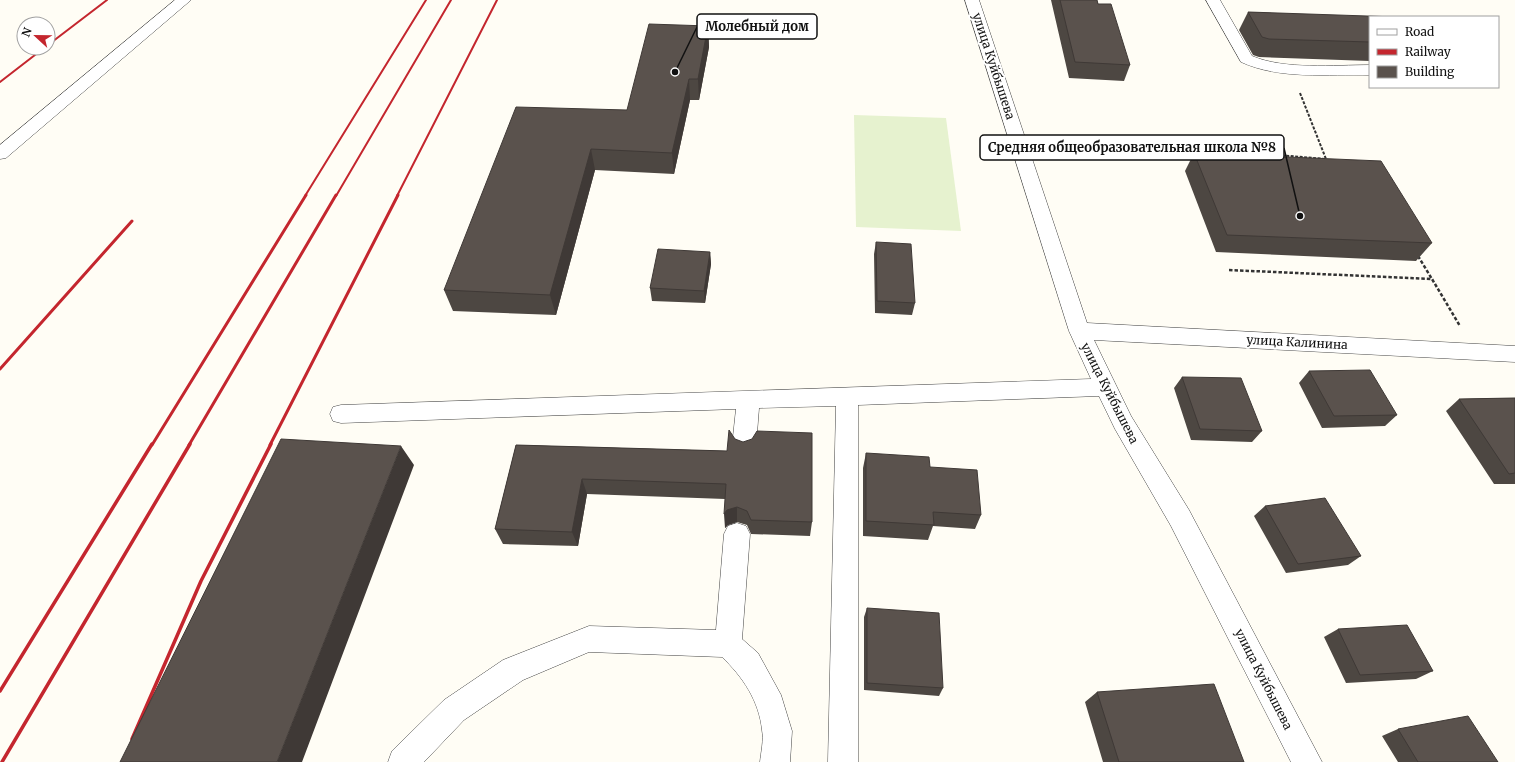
<svg xmlns="http://www.w3.org/2000/svg" width="1515" height="762" font-family="Merriweather,serif">
<style>
.pitch{fill:#e6f2cf}
.lines{fill:none;stroke-linecap:round;stroke-linejoin:round}
.minor-casing{stroke:#444;stroke-width:1}
.path-far1{stroke:#333;stroke-width:2;stroke-dasharray:3 1.5;stroke-linecap:butt}
.path{stroke:#333;stroke-width:2.5;stroke-dasharray:3.5 2;stroke-linecap:butt}
.minor{fill:#fff;fill-rule:evenodd}
.rail-far2{stroke:#c4262e;stroke-width:2}
.rail-far1{stroke:#c4262e;stroke-width:3}
.rail{stroke:#c4262e;stroke-width:3.5}
.wall{fill:#4d4742}
.shaded-wall{fill:#3f3936}
.building{fill:#5a524d;stroke:#3f3936}
.labels{text-anchor:middle;dominant-baseline:central;stroke-width:4;stroke-linejoin:round;paint-order:stroke}
.street-label{font-size:12px;fill:#111;stroke:#fff}
.leader{fill:none;stroke:#111;stroke-width:1.5}
.callout-dot{fill:#111;stroke:#fff;stroke-width:1.5}
.callout{fill:#fff;stroke:#111;stroke-width:1.5}
.callout-label{font-size:13px;text-anchor:middle;font-weight:bold;fill:#111}
</style>
<rect width="100%" height="100%" fill="#fffdf5"/>
<path class="pitch" d="M 854,115 L 946,118 L 961,231 L 856,227 Z"/>
<g class="lines">
<defs>
<path id="minor" d="M 175,0 L 191,0 L 6,158 L 0,159 L 0,145 Z
M 965,0 L 979,0 L 1087,323 L 1515,346 L 1515,362 L 1094,340 L 1131,416 L 1189,510 L 1322,762 L 1291,762 L 1171,526 L 1115,429 L 1099,396 L 858,405 L 858,762 L 828,762 L 836,406 L 759,408 L 756,446 L 752,453 L 744,456 L 736,453 L 732,446 L 736,409 L 341,423 L 333,421 L 330,414 L 333,407 L 341,405 L 1091,379 L 1069,331 Z
M 1206,0 L 1220,0 L 1252,56 C 1285,70 1334,65 1370,65 L 1370,75 C 1328,74 1280,80 1241,62 Z
M 737,523 L 746,526 L 750,534 L 742,639 L 758,653 L 781,695 L 792,731 L 790,762 L 760,762 C 761,752 764,740 762,730 C 759,701 743,677 722,657 L 589,652 L 523,680 L 464,720 L 424,762 L 388,762 L 392,751 L 444,700 L 503,660 L 513,656 L 589,626 L 716,630 L 724,534 L 728,526 Z"/>
</defs>
<use href="#minor" class="minor-casing"/>
<path class="path-far1" d="M 1300,93 L 1326,159
M 1044,136 L 1326,159"/>
<path class="path" d="M 1418,256 L 1432,279
M 1229,270 L 1432,279 L 1460,326"/>
<use href="#minor" class="minor"/>
<path class="rail-far2" d="M 48,45 L 107,0
M 0,82 L 44,48
M 305,196 L 426,0
M 336,196 L 451,0
M 397,196 L 497,0"/>
<path class="rail-far1" d="M 0,369 L 132,221
M 152,445 L 306,195
M 189,445 L 336,195
M 270,445 L 398,195"/>
<path class="rail" d="M 0,691 L 152,444
M 132,739 L 201,581 L 271,444
M 2,762 L 190,444"/>
</g>
<path class="wall" d="M 1051,0 L 1097,0 L 1098,4 L 1130,65 L 1124,81 L 1069,78 Z
M 1248,12 L 1370,17 L 1370,61 L 1259,57 L 1253,55 L 1239,30 Z
M 708,26 L 709,47 L 699,100 L 690,100 L 674,174 L 595,170 L 556,315 L 453,311 L 444,290 L 627,110 Z
M 1194,153 L 1432,243 L 1416,261 L 1216,252 L 1185,171 Z
M 876,242 L 915,303 L 912,315 L 875,313 L 874,254 Z
M 710,252 L 711,264 L 705,303 L 652,301 L 650,288 Z
M 1309,371 L 1397,415 L 1385,426 L 1322,428 L 1299,383 Z
M 1182,377 L 1262,431 L 1252,442 L 1191,440 L 1174,388 Z
M 1515,398 L 1515,484 L 1494,484 L 1446,411 L 1459,399 Z
M 735,439 L 812,522 L 810,536 L 751,534 L 747,525 L 737,522 L 728,525 L 725,528 L 725,499 L 587,494 L 578,546 L 503,544 L 495,529 L 516,445 L 727,451 Z
M 866,453 L 930,467 L 981,515 L 975,529 L 933,526 L 928,540 L 863,536 L 863,468 Z
M 1265,506 L 1361,556 L 1348,565 L 1286,573 L 1254,516 Z
M 867,608 L 943,688 L 939,696 L 864,690 L 864,617 Z
M 1338,629 L 1433,671 L 1416,679 L 1346,683 L 1324,637 Z
M 1097,692 L 1244,762 L 1103,762 L 1085,702 Z
M 1398,729 L 1498,762 L 1398,762 L 1382,736 Z"/>
<path class="shaded-wall" d="M 708,26 L 709,47 L 699,100 L 698,79 Z
M 689,79 L 690,100 L 674,174 L 672,153 Z
M 591,149 L 595,170 L 556,315 L 550,295 Z
M 710,252 L 711,264 L 705,303 L 704,291 Z
M 401,446 L 414,465 L 302,762 L 277,762 Z
M 582,479 L 587,494 L 578,546 L 572,532 Z
M 737,507 L 737,522 L 728,525 L 725,528 L 724,514 L 727,510 Z"/>
<path class="building" d="M 1060,0 L 1097,0 L 1098,4 L 1111,4 L 1130,65 L 1075,62 Z
M 1248,12 L 1397,17 L 1370,17 L 1370,42 L 1269,39 L 1262,37 Z
M 649,24 L 708,26 L 698,79 L 689,79 L 672,153 L 591,149 L 550,295 L 444,290 L 516,107 L 627,110 Z
M 1194,153 L 1381,161 L 1432,243 L 1227,235 Z
M 876,242 L 911,244 L 915,303 L 877,301 Z
M 658,249 L 710,252 L 704,291 L 650,288 Z
M 1370,370 L 1397,415 L 1334,416 L 1309,371 Z
M 1182,377 L 1241,378 L 1262,431 L 1200,429 Z
M 1515,398 L 1515,473 L 1509,474 L 1459,399 Z
M 729,430 L 735,439 L 743,442 L 752,439 L 757,431 L 812,433 L 812,522 L 751,520 L 747,511 L 737,507 L 727,510 L 724,514 L 726,484 L 582,479 L 572,532 L 495,529 L 516,445 L 727,451 Z
M 281,439 L 401,446 L 277,762 L 120,762 Z
M 866,453 L 929,457 L 930,467 L 977,470 L 981,515 L 933,512 L 934,525 L 866,521 Z
M 1325,498 L 1361,556 L 1298,564 L 1265,506 Z
M 867,608 L 939,613 L 943,688 L 867,683 Z
M 1407,625 L 1433,671 L 1360,675 L 1338,629 Z
M 1214,684 L 1244,762 L 1119,762 L 1097,692 Z
M 1468,716 L 1498,762 L 1418,762 L 1398,729 Z"/>
<g class="labels">
<g class="street-label">
<text transform="translate(994 66) rotate(72)">улица Куйбышева</text>
<text transform="translate(1297 342) rotate(3)">улица Калинина</text>
<text transform="translate(1110 393) rotate(63)">улица Куйбышева</text>
<text transform="translate(1264 679) rotate(63)">улица Куйбышева</text>
</g>
</g>
<path class="leader" d="M675 72L697 27M1300 216L1284 148"/>
<g class="callout-dot">
<circle cx="675" cy="72" r="4"/>
<circle cx="1300" cy="216" r="4"/>
</g>
<g class="callout">
<rect x="697" y="14" width="120" height="25" rx="4"/>
<rect x="980" y="135" width="304" height="25" rx="4"/>
</g>
<g class="callout-label">
<text x="757" y="31">Молебный дом</text>
<text x="1132" y="152">Средняя общеобразовательная школа №8</text>
</g>
<rect x="1369" y="16" width="130" height="72" fill="#ffffff" stroke="#a0a0a0"/>
<rect x="1377" y="29" width="20" height="6" fill="#ffffff" stroke="#a0a0a0"/>
<text x="1405" y="36" font-size="12" fill="#111111">Road</text>
<rect x="1377" y="49" width="20" height="6" fill="#c4262e" stroke="#a0a0a0"/>
<text x="1405" y="56" font-size="12" fill="#111111">Railway</text>
<rect x="1377" y="66" width="20" height="12" fill="#5a524d" stroke="#a0a0a0"/>
<text x="1405" y="76" font-size="12" fill="#111111">Building</text>
<g transform="translate(36 36) rotate(292)"><circle r="19" fill="#ffffff" stroke="#a0a0a0"/>
<path d="M0-3L7 15L0 10L-7 15Z" fill="#c4262e"/>
<text y="-6" font-size="11" font-weight="bold" text-anchor="middle" fill="#111111">N</text>
</g>
</svg>
